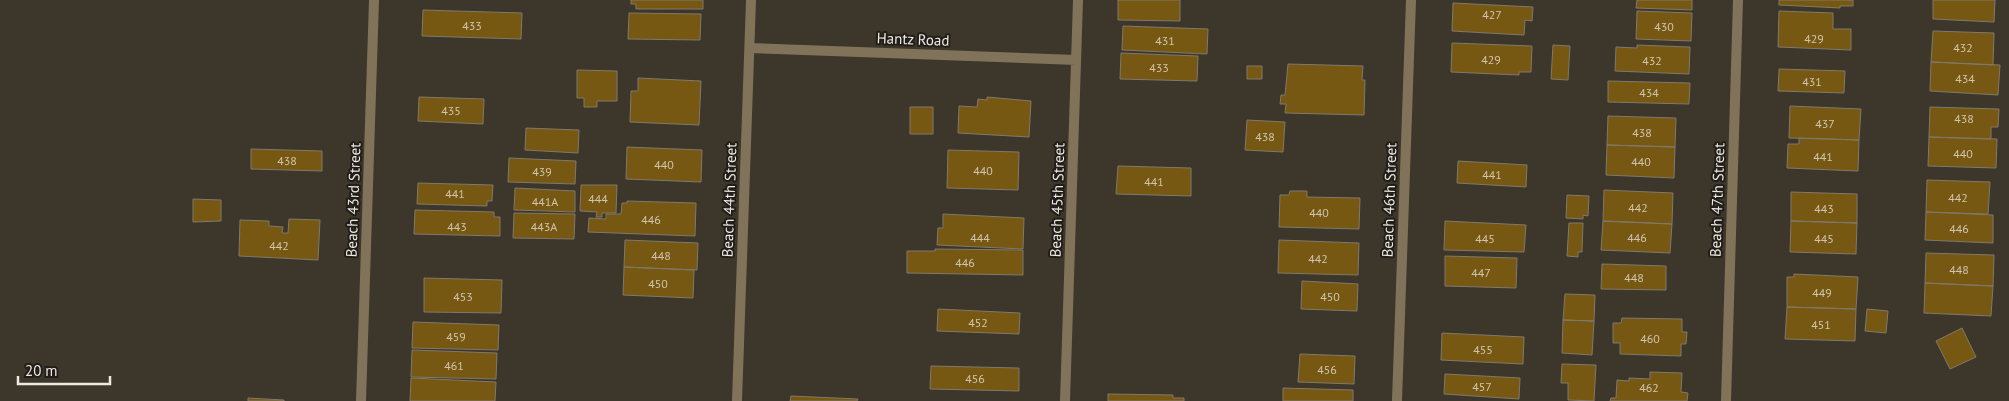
<svg xmlns="http://www.w3.org/2000/svg" width="2009" height="401" font-family="'PT Sans',sans-serif">
<style>
.building{fill:#775813;stroke:#80796b}
.lines{fill:none;stroke-linecap:round;stroke-linejoin:round}
.street{stroke:#81735a;stroke-width:10}
.labels{text-anchor:middle;dominant-baseline:central;stroke-width:4;stroke-linejoin:round;paint-order:stroke}
.number-label{font-size:12px;fill:#d0c5ae}
.street-label{font-size:15px;fill:#ede9e1;stroke:#211e19}
</style>
<rect width="100%" height="100%" fill="#3d362a"/>
<path class="building" d="M 631,0 L 703,0 L 703,9 L 636,9 L 636,4 L 631,4 Z
M 1118,0 L 1180,0 L 1180,21 L 1118,20 Z
M 1637,0 L 1692,0 L 1692,10 L 1636,8 Z
M 1779,0 L 1853,0 L 1853,6 L 1840,6 L 1840,8 L 1779,5 Z
M 1933,0 L 1995,0 L 1994,22 L 1933,19 Z
M 1453,3 L 1533,7 L 1532,21 L 1525,20 L 1524,35 L 1452,31 Z
M 423,10 L 522,13 L 521,39 L 422,36 Z
M 1637,11 L 1692,13 L 1691,41 L 1636,39 Z
M 1779,11 L 1833,13 L 1833,29 L 1851,29 L 1851,50 L 1778,47 Z
M 629,13 L 701,14 L 700,40 L 628,39 Z
M 1123,26 L 1208,29 L 1207,54 L 1122,50 Z
M 1933,31 L 1994,33 L 1993,65 L 1931,62 Z
M 1452,43 L 1532,46 L 1531,72 L 1519,72 L 1519,75 L 1451,72 Z
M 1553,45 L 1570,46 L 1568,80 L 1551,79 Z
M 1637,45 L 1690,47 L 1689,74 L 1615,71 L 1616,47 L 1637,48 Z
M 1121,53 L 1198,56 L 1197,81 L 1120,79 Z
M 1931,62 L 2000,65 L 1998,95 L 1930,91 Z
M 1288,64 L 1363,66 L 1362,80 L 1365,80 L 1364,115 L 1285,113 L 1286,104 L 1280,104 L 1281,95 L 1285,95 Z
M 1247,66 L 1262,66 L 1262,79 L 1247,79 Z
M 1779,69 L 1845,71 L 1844,93 L 1778,91 Z
M 577,70 L 617,71 L 617,101 L 597,101 L 597,107 L 584,107 L 584,98 L 577,98 Z
M 638,78 L 701,81 L 699,125 L 630,122 L 631,91 L 638,91 Z
M 1608,81 L 1690,83 L 1689,104 L 1608,102 Z
M 419,97 L 484,99 L 483,124 L 418,121 Z
M 987,97 L 1031,101 L 1029,137 L 958,133 L 959,106 L 977,107 L 978,99 L 987,100 Z
M 1790,106 L 1861,109 L 1859,140 L 1789,138 Z
M 910,107 L 933,107 L 933,134 L 910,134 Z
M 1930,107 L 1999,109 L 1998,127 L 1991,127 L 1991,139 L 1929,137 Z
M 1608,116 L 1676,118 L 1675,147 L 1607,145 Z
M 1247,120 L 1285,122 L 1283,152 L 1245,150 Z
M 526,128 L 579,130 L 578,153 L 525,150 Z
M 1929,137 L 1997,139 L 1996,168 L 1928,166 Z
M 1799,138 L 1859,140 L 1858,171 L 1787,168 L 1788,144 L 1799,144 Z
M 1607,145 L 1675,147 L 1674,178 L 1606,175 Z
M 627,147 L 702,150 L 701,182 L 626,179 Z
M 251,149 L 322,151 L 322,171 L 251,169 Z
M 948,150 L 1019,152 L 1018,190 L 947,188 Z
M 509,158 L 576,161 L 575,184 L 508,182 Z
M 1458,161 L 1527,165 L 1526,187 L 1457,183 Z
M 1118,166 L 1191,168 L 1191,196 L 1116,194 Z
M 1927,180 L 1990,182 L 1988,214 L 1926,212 Z
M 418,183 L 493,185 L 492,201 L 487,201 L 487,206 L 417,204 Z
M 581,185 L 617,185 L 616,213 L 602,213 L 602,217 L 596,217 L 597,212 L 580,211 Z
M 515,188 L 575,191 L 575,212 L 514,210 Z
M 1604,190 L 1673,193 L 1672,224 L 1603,221 Z
M 1290,191 L 1307,191 L 1307,197 L 1360,198 L 1359,229 L 1279,227 L 1280,195 L 1289,195 Z
M 1791,192 L 1857,194 L 1857,223 L 1791,221 Z
M 1567,195 L 1589,196 L 1588,216 L 1583,215 L 1583,219 L 1566,218 Z
M 193,199 L 221,200 L 221,221 L 193,222 Z
M 627,201 L 696,203 L 695,236 L 588,232 L 589,218 L 606,219 L 606,214 L 621,214 L 622,203 L 627,203 Z
M 415,210 L 494,212 L 494,217 L 500,217 L 500,236 L 414,234 Z
M 1926,212 L 1993,215 L 1993,243 L 1925,240 Z
M 514,213 L 575,214 L 574,239 L 513,238 Z
M 943,214 L 1024,218 L 1023,249 L 937,245 L 938,228 L 943,228 Z
M 289,219 L 320,220 L 318,260 L 239,256 L 240,220 L 269,221 L 269,226 L 283,227 L 282,233 L 288,233 Z
M 1445,221 L 1526,225 L 1524,252 L 1444,250 Z
M 1603,221 L 1672,224 L 1670,253 L 1601,250 Z
M 1791,221 L 1857,223 L 1856,254 L 1790,252 Z
M 1569,223 L 1583,223 L 1582,252 L 1578,252 L 1578,257 L 1567,256 Z
M 625,240 L 698,243 L 697,270 L 624,267 Z
M 1279,240 L 1359,243 L 1358,275 L 1278,273 Z
M 935,249 L 1023,250 L 1023,275 L 907,273 L 907,251 L 935,251 Z
M 1926,253 L 1994,255 L 1993,286 L 1925,283 Z
M 1445,256 L 1517,258 L 1516,288 L 1445,286 Z
M 1602,264 L 1666,266 L 1666,290 L 1601,289 Z
M 624,267 L 694,270 L 693,298 L 623,295 Z
M 1794,274 L 1858,277 L 1856,309 L 1787,307 L 1787,277 L 1794,277 Z
M 424,278 L 502,280 L 501,313 L 424,312 Z
M 1302,281 L 1358,284 L 1357,311 L 1301,309 Z
M 1925,283 L 1993,286 L 1991,316 L 1924,313 Z
M 1565,294 L 1595,295 L 1594,321 L 1563,320 Z
M 1787,307 L 1856,309 L 1855,341 L 1785,339 Z
M 938,309 L 1020,313 L 1019,334 L 937,331 Z
M 1867,309 L 1888,311 L 1886,333 L 1865,331 Z
M 1622,318 L 1682,319 L 1682,332 L 1687,332 L 1686,344 L 1681,344 L 1681,356 L 1620,354 L 1620,343 L 1613,343 L 1613,323 L 1621,323 Z
M 1563,320 L 1594,321 L 1592,355 L 1562,353 Z
M 413,322 L 499,325 L 498,350 L 412,348 Z
M 1962,328 L 1976,357 L 1950,369 L 1936,341 Z
M 1442,333 L 1524,337 L 1523,364 L 1441,360 Z
M 412,350 L 497,353 L 496,379 L 411,377 Z
M 1300,354 L 1355,356 L 1354,384 L 1298,382 Z
M 1562,364 L 1596,365 L 1594,401 L 1568,400 L 1568,383 L 1561,383 Z
M 931,366 L 1019,368 L 1019,391 L 930,389 Z
M 1650,372 L 1682,373 L 1681,392 L 1688,393 L 1687,401 L 1610,401 L 1611,398 L 1616,398 L 1617,380 L 1629,381 L 1629,378 L 1650,379 Z
M 1445,374 L 1520,378 L 1519,399 L 1444,394 Z
M 411,378 L 496,382 L 495,401 L 410,401 Z
M 1283,388 L 1353,390 L 1353,401 L 1283,401 Z
M 1108,394 L 1173,395 L 1173,398 L 1184,398 L 1184,401 L 1108,401 Z
M 791,396 L 858,399 L 857,401 L 790,401 Z
M 248,398 L 284,400 L 284,401 L 248,401 Z"/>
<g class="lines">
<path class="street" d="M 750,48 L 1076,60
M 361,401 L 374,0
M 737,401 L 751,0
M 1065,401 L 1078,0
M 1397,401 L 1411,0
M 1726,401 L 1738,0"/>
</g>
<g class="labels">
<g class="number-label">
<text x="1492" y="14">427</text>
<text x="472" y="25">433</text>
<text x="1664" y="26">430</text>
<text x="1814" y="38">429</text>
<text x="1165" y="40">431</text>
<text x="1963" y="47">432</text>
<text x="1491" y="59">429</text>
<text x="1652" y="60">432</text>
<text x="1159" y="67">433</text>
<text x="1965" y="78">434</text>
<text x="1812" y="81">431</text>
<text x="1649" y="92">434</text>
<text x="451" y="110">435</text>
<text x="1964" y="118">438</text>
<text x="1825" y="123">437</text>
<text x="1642" y="132">438</text>
<text x="1265" y="136">438</text>
<text x="1963" y="153">440</text>
<text x="1823" y="156">441</text>
<text x="287" y="160">438</text>
<text x="1641" y="161">440</text>
<text x="664" y="164">440</text>
<text x="983" y="170">440</text>
<text x="542" y="171">439</text>
<text x="1492" y="174">441</text>
<text x="1154" y="181">441</text>
<text x="455" y="193">441</text>
<text x="1958" y="197">442</text>
<text x="598" y="198">444</text>
<text x="545" y="201">441A</text>
<text x="1638" y="207">442</text>
<text x="1824" y="208">443</text>
<text x="1319" y="212">440</text>
<text x="651" y="219">446</text>
<text x="457" y="226">443</text>
<text x="544" y="226">443A</text>
<text x="1959" y="228">446</text>
<text x="980" y="237">444</text>
<text x="1637" y="237">446</text>
<text x="1485" y="238">445</text>
<text x="1824" y="238">445</text>
<text x="279" y="245">442</text>
<text x="661" y="255">448</text>
<text x="1318" y="258">442</text>
<text x="965" y="262">446</text>
<text x="1959" y="269">448</text>
<text x="1481" y="272">447</text>
<text x="1634" y="277">448</text>
<text x="658" y="283">450</text>
<text x="1822" y="292">449</text>
<text x="463" y="296">453</text>
<text x="1330" y="296">450</text>
<text x="978" y="322">452</text>
<text x="1821" y="324">451</text>
<text x="456" y="336">459</text>
<text x="1650" y="338">460</text>
<text x="1483" y="349">455</text>
<text x="454" y="365">461</text>
<text x="1327" y="369">456</text>
<text x="975" y="378">456</text>
<text x="1482" y="386">457</text>
<text x="1649" y="387">462</text>
</g>
<g class="street-label">
<text transform="translate(913 39) rotate(2)">Hantz Road</text>
<text transform="translate(353 200) rotate(-88)">Beach 43rd Street</text>
<text transform="translate(729 200) rotate(-88)">Beach 44th Street</text>
<text transform="translate(1057 200) rotate(-88)">Beach 45th Street</text>
<text transform="translate(1389 200) rotate(-88)">Beach 46th Street</text>
<text transform="translate(1717 200) rotate(-88)">Beach 47th Street</text>
</g>
</g>
<path d="M18 376v8h92v-8" fill="none" stroke="#ede9e1" stroke-width="2.5"/>
<text x="25" y="376" font-size="15" fill="#ede9e1" stroke="#211e19" stroke-width="4" paint-order="stroke">20 m</text>
</svg>
